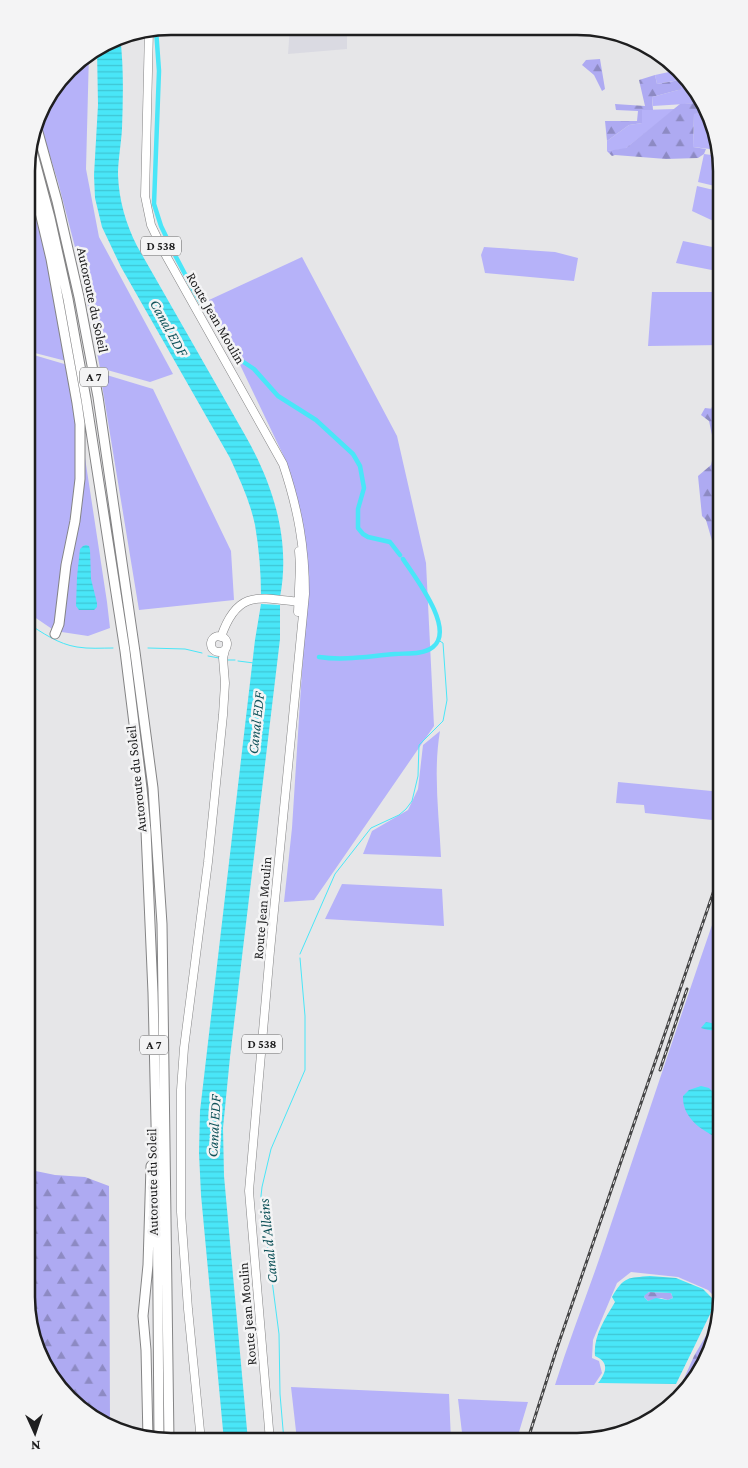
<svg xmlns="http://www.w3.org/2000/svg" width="748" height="1468" font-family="'Crimson Pro',serif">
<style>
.built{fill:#dadae2}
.green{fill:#b6b2f9}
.forest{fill:url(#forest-firs)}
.water{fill:url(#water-rules);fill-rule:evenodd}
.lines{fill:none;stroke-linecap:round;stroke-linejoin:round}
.stream{stroke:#49e6f8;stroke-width:1}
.canal{stroke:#49e6f8;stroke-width:4.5}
.primary-casing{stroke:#848485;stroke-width:9}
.highway-casing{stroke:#848485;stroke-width:11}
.primary{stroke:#fff;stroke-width:8}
.highway{stroke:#fff;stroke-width:9}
.rail-casing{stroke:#454546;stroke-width:3}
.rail{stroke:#f4f4f5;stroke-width:1;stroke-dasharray:4;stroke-linecap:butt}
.labels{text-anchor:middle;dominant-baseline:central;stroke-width:5;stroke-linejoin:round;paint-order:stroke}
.shield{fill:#f4f4f5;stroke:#5e5e5f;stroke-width:1}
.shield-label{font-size:12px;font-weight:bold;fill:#1e1e1f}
.street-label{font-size:14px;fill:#1e1e1f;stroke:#f4f4f5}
.water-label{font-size:15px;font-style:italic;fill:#10535a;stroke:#f4f4f5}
.rim{fill:none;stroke:#1e1e1f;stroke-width:2.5}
</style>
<defs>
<pattern id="forest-firs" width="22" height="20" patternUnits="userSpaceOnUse" patternTransform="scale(1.25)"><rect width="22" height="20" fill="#aeaaf2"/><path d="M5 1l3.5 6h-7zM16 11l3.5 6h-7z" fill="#8d8ac3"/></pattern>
<pattern id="water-rules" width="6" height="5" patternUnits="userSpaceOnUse" patternTransform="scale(1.25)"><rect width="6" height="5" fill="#49e6f8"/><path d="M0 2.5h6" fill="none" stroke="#3fc5d4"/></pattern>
</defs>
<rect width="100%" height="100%" fill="#e6e6e8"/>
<path class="built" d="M 290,27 L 347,27 L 347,49 L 288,54 Z"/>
<path class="green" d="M 89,53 L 86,169 L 99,237 L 173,374 L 150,382 L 100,368 L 81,270 L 58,182 L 38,117 L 41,107 L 75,62 Z
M 678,70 L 700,103 L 653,106 L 652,97 L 682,89 L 679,80 L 657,84 L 655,75 Z
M 675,109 L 625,149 L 607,151 L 607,141 L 629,125 L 642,123 L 642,110 Z
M 707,113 L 714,124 L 718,150 L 693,147 L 694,114 Z
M 704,154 L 719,156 L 722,171 L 722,184 L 720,184 L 719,187 L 698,182 Z
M 27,170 L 74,363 L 27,351 Z
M 697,186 L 722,192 L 722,225 L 692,211 Z
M 683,241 L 722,249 L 722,272 L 676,263 Z
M 484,247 L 555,252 L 578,258 L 574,281 L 485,273 L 481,255 Z
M 302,257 L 397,436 L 426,563 L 434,726 L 314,900 L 284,902 L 292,828 L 306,608 L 305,541 L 297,499 L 286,461 L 209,300 Z
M 652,292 L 722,292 L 722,345 L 648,346 Z
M 27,353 L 71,366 L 107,602 L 110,628 L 88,636 L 55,631 L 27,612 Z
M 100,373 L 153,389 L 231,551 L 234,600 L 139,610 Z
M 722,383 L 722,410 L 711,409 Z
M 722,459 L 722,548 C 715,518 716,488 722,459 Z
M 440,731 C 433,772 439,815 441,857 L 363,854 L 372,831 L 408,810 L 418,789 L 423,745 Z
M 618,782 L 722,792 L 722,821 L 645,813 L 644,805 L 616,803 Z
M 342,884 L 442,889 L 444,926 L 325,919 Z
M 722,896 L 721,1303 L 708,1290 L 678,1277 L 631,1272 L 617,1283 L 593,1340 L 592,1358 L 599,1361 L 602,1373 L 594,1385 L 555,1385 C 570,1337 589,1290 605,1242 C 644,1127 682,1011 722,896 Z
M 291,1387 L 449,1394 L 451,1441 L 297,1440 Z
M 458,1399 L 528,1402 L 516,1442 L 463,1441 Z"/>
<path class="forest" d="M 600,59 L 605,89 L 602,91 L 594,75 L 582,65 L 586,60 Z
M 655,75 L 657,84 L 680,80 L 682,89 L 652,97 L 653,110 L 642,110 L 642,123 L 629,125 L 607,141 L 605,121 L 637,121 L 638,111 L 616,110 L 615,104 L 645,106 L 639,80 Z
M 700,103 L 707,113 L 694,114 L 693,147 L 706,149 L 704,154 L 698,158 L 666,159 L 615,155 L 612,156 L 607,151 L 626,148 L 680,104 Z
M 705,408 L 722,410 L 722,459 L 718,478 L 716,505 L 720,521 L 722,550 L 715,551 L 706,520 L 702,516 L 698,476 L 711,465 L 715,449 L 709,421 L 701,415 Z
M 26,1169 L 55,1175 L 85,1177 L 109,1186 L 110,1422 L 76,1406 L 34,1344 L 26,1297 Z
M 649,1292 L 671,1293 L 673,1298 L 668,1300 L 661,1298 L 648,1301 L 644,1297 L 645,1294 Z
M 711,1327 L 713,1328 L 690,1386 L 682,1383 L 694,1356 Z"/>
<path class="water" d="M 120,36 C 124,67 123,98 122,129 C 121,145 118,160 118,175 C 119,201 126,224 137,246 L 245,435 C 273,484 291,540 280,597 L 261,596 C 261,572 259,548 255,525 C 250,501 240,480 230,458 L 121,267 L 102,227 L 95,198 L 94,175 L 98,105 L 97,49 L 116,37 Z
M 86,545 L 89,546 L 90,550 L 91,579 L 97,603 L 97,607 L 94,610 L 79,610 L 76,606 L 77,577 L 80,549 L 83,546 Z
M 261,604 L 280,605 L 280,639 L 230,1057 L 223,1128 L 224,1176 L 248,1441 L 224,1441 L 201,1195 L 199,1153 L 200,1111 L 255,640 Z
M 706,1022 L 721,1025 L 721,1029 C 715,1032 708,1030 701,1028 Z
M 701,1086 L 709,1088 L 715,1094 L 721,1111 L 721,1139 L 720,1139 C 702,1131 682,1118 683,1096 L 689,1090 Z
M 650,1276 L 676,1278 L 703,1289 L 716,1302 L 676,1384 L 598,1383 C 606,1373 610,1362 595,1356 C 593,1336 605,1319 615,1302 L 612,1297 C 624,1276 628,1278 650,1276 ZM 649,1292 L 671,1293 L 673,1298 L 668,1300 L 656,1298 L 648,1301 L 644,1297 L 645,1295 Z"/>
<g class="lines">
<path class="stream" d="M 27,623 C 43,633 58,644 77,647 C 89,649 101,648 113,648
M 148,648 L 185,649 L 202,653
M 208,656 L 219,658
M 228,660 L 235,660
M 238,661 L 254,663
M 300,954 L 335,874 L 371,828 L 399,815 L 406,809 L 412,801 L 418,776 L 419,745 L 443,721 L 447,700 L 443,643 L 438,640
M 284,1441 L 280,1394 L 279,1334 L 261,1196 L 262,1187 L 271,1149 L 305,1070 L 305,1016 L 300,958"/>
<path class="canal" d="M 156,29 L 159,71 L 154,204 L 161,226 L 176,257 L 195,293 L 236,357 L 254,369 L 278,396 L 316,420 L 353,454 L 360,466 L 364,488 L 358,509 L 358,528 L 363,534 L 368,537 L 390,542 L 400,555
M 319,657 C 345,661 369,656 395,654 C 407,653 423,655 433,647 C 456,629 414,576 403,559"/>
<defs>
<path id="primary" d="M 149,30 L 145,196 L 151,225 L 164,252 L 283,464 C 298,509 305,547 305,594 L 270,951 L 249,1191 L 270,1441
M 298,612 L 300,566 L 299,551
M211 644a8 8 0 1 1 16 0a8 8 0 1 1-16 0Z
M 221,637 C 237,590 258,597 299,602 L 302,599
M 201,1441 L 188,1309 L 181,1212 L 181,1090 L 184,1048 L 208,862 L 223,715 L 225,683 L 223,658 L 225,650"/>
<path id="highway" d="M 36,125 L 57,201 L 79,297 L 98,397 L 135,652 L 153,788 L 162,924 L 169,1441
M 30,143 L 50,218 L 68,299 L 86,399 L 125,651 L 142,788 L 146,831 L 153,993 L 157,1166 L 159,1440
M 27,157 L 51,259 L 77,403 L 80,424 L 80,479 L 75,521 L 66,565 L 59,624 L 55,634
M 148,1439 L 146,1350 L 143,1316 L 148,1265 L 151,1166"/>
</defs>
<use href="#primary" class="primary-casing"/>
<use href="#highway" class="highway-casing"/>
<use href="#primary" class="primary"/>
<use href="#highway" class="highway"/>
<defs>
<path id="rail" d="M 660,1070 L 687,989
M 527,1442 L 556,1351 L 722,867"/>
</defs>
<use href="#rail" class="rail-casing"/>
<use href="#rail" class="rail"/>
</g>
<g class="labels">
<g class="shield">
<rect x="141" y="236.5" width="40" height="19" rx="4"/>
<rect x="80" y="367.5" width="28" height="19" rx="4"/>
<rect x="242" y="1034.5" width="40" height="19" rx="4"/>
<rect x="140" y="1035.5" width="28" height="19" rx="4"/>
</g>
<g class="shield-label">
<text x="161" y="246">D 538</text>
<text x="94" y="377">A 7</text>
<text x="262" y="1044">D 538</text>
<text x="154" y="1045">A 7</text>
</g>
<g class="street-label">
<text transform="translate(93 300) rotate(78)">Autoroute du Soleil</text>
<text transform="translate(216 318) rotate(60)">Route Jean Moulin</text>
<text transform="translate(136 779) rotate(-96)">Autoroute du Soleil</text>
<text transform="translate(262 908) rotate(-85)">Route Jean Moulin</text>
<text transform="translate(152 1182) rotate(-91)">Autoroute du Soleil</text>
<text transform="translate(247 1314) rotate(-95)">Route Jean Moulin</text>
</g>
<g class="water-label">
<text transform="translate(169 328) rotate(61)">Canal EDF</text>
<text transform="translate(256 723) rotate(-84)">Canal EDF</text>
<text transform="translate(214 1126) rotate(-87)">Canal EDF</text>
<text transform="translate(268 1241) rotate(-96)">Canal d'Alleins</text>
</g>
</g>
<path d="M0 0H748V1468H0ZM171 35H577A136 136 0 0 1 713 171V1297A136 136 0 0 1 577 1433H171A136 136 0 0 1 35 1297V171A136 136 0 0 1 171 35Z" fill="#f4f4f5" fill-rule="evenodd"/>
<path class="rim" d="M171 35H577A136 136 0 0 1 713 171V1297A136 136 0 0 1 577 1433H171A136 136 0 0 1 35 1297V171A136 136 0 0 1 171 35Z"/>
<g transform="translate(35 1433) rotate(177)" stroke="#f4f4f5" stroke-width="4" paint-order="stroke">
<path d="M0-4L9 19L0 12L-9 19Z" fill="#1e1e1f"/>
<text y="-8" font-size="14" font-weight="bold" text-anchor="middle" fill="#1e1e1f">N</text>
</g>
</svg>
